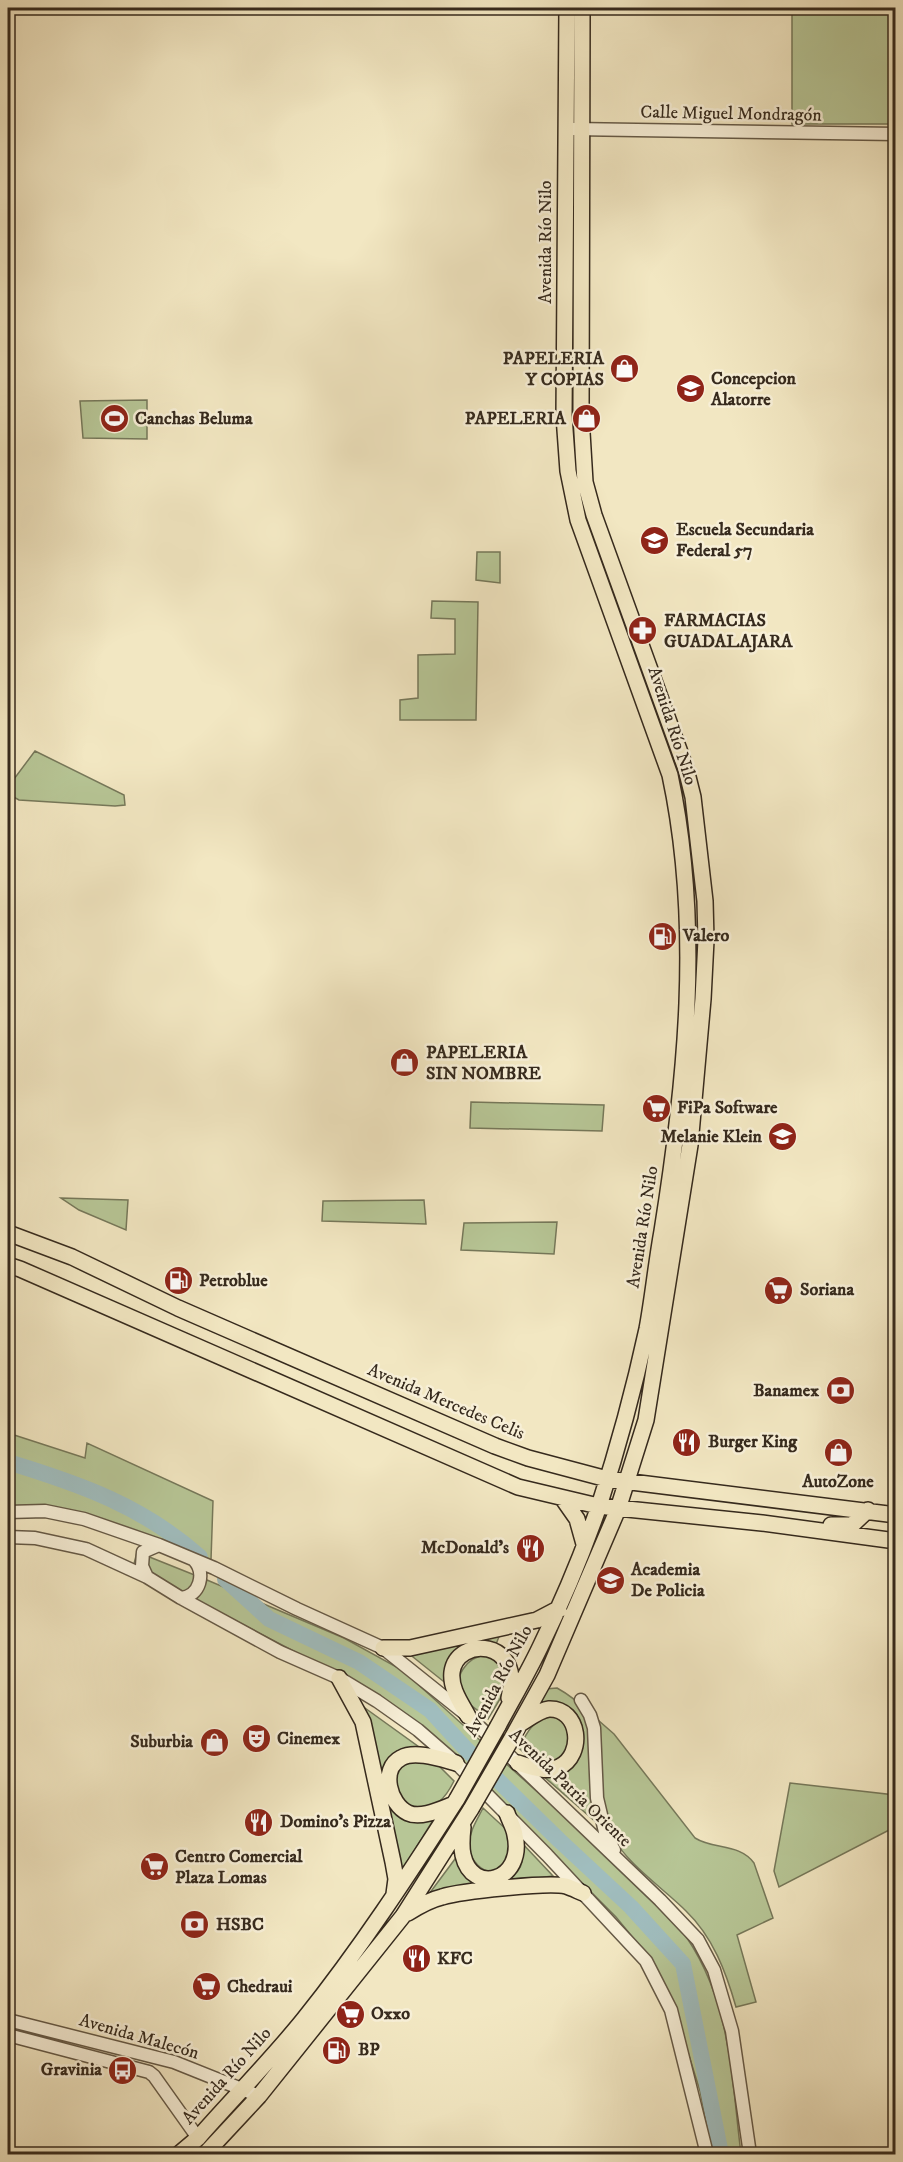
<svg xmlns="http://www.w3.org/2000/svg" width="903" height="2162" font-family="'IM FELL DW Pica',serif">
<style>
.green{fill:#b7c696;stroke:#76785a;stroke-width:1.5}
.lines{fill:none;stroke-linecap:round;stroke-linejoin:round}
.river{stroke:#a0bdbe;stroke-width:16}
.minor-casing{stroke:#655946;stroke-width:15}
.major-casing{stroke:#362a1d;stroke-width:18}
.minor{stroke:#f7efd7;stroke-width:12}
.major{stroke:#f2e7c2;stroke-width:15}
.major-bridge-casing{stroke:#362a1d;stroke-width:18;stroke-linecap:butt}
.major-bridge{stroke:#f2e7c2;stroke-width:15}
.labels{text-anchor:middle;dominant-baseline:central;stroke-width:5;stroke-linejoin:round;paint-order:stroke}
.street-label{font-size:18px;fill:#362a1d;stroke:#f7efd7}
.poi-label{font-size:18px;font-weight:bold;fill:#362a1d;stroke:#f7efd7;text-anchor:start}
</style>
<rect width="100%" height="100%" fill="#f2e7c2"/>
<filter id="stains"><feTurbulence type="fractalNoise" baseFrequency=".00333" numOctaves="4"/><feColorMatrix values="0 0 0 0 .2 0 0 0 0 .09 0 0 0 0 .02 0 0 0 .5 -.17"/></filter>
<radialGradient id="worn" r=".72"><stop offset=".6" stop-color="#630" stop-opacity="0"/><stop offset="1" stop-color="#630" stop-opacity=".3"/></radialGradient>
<path class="green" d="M 792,8 L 895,8 L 895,124 L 792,124 Z
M 147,400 L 147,439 L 83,438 L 80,401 Z
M 477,552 L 500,552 L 500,583 L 476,580 Z
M 432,601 L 478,602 L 476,720 L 400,720 L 400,700 L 418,698 L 418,655 L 455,654 L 455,619 L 431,618 Z
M 35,751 L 124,795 L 125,805 L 115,806 L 19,800 L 8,794 L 8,787 Z
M 471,1102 L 604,1105 L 602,1131 L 470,1128 Z
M 61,1198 L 128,1200 L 126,1230 L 79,1210 Z
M 424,1200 L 426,1224 L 322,1221 L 323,1201 Z
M 557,1222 L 554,1254 L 461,1250 L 464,1223 Z
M 8,1433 L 85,1458 L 87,1443 L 213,1501 L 211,1560 L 165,1542 L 8,1507 Z
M 137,1552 L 207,1580 L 344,1638 L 402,1670 L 562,1814 L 680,1928 C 731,1996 731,2074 741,2154 L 713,2154 L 700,2091 L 672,2001 L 662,1979 L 648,1956 L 616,1917 L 462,1763 L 326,1668 L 204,1604 L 134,1564 Z
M 500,1634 L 495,1647 L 475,1645 L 448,1685 L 408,1653 Z
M 486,1655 L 496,1658 L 506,1678 L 503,1694 L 488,1719 C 481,1712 468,1705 463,1697 C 451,1677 467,1657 486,1655 Z
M 557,1688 C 566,1693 576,1699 582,1708 C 595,1730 595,1796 597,1823 L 542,1775 C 550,1775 558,1776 565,1772 C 588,1759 590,1716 565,1705 C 556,1700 547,1703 538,1705 L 545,1689 Z
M 358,1703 L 419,1747 L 408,1748 L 400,1751 L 389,1800 L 435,1817 L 400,1874 Z
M 550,1716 C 572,1718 569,1737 567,1754 L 550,1764 L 534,1762 L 519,1748 C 527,1732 532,1721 550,1716 Z
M 598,1720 L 614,1734 L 695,1838 C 714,1850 739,1843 754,1863 L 773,1918 L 737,1935 L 756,2002 L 736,2007 C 726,1972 713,1937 686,1911 C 664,1889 627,1864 613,1837 C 595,1801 604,1758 598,1720 Z
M 408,1760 L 437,1764 L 454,1781 C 444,1801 437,1807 414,1808 C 394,1797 387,1774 408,1760 Z
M 790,1783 L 895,1795 L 895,1827 L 779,1887 L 774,1871 Z
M 483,1808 L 508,1831 L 511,1860 C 507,1863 503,1867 499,1869 C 483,1878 468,1858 469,1844 C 470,1830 477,1820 483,1808 Z
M 521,1842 L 553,1876 L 447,1889 L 429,1894 L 455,1859 L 478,1883 C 507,1880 529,1878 521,1842 Z"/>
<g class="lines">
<path class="river" d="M 8,1462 C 80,1484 143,1506 200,1557
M 225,1579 L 269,1619 L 359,1662 L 430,1710 L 465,1748 L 559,1840 L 631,1907 L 683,1964 L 721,2154"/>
<defs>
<path id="minor" d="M 573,129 L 896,134
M 8,1512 L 45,1511 L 84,1519 L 159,1545 L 214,1568 L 297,1609 L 383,1648 L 468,1716 L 660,1900 L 698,1940 L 714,1970 L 732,2031 L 750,2154
M 8,1537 L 35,1538 L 86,1549 L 147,1577 L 181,1598 L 280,1652 L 339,1678 L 377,1701 L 418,1730 L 456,1763 L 547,1855 L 646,1961 L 671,2010 L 707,2154
M 147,1577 L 142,1566 L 143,1552 L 159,1545
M 181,1598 C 200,1596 206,1573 194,1560
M 581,1700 L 590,1715 L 594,1728 L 597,1798 L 606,1836 L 614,1850
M 8,2020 L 174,2062 L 259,2096
M 8,2035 L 149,2072 L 154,2076 L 198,2138"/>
<path id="major" d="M 8,1233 L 72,1257 L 178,1308 L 495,1446 L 528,1458 L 607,1479 L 896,1515
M 8,1265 L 20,1269 L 518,1487 L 598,1506 L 762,1523 L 896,1541
M 563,1499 L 577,1519 L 584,1544
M 831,1525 L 852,1525 L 868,1510
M 383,1648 L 410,1648 L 537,1620 L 558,1609 L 559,1610
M 339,1678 L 363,1722 L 393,1862 L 396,1879 L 394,1894
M 468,1716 C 461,1703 450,1688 452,1672 C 457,1636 524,1638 509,1698
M 498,1726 C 513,1698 529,1671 542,1643 C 564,1598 583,1552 599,1506 C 618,1448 634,1389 647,1329 C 653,1297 656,1264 662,1231 C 686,1081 702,925 670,775 L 578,520 L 568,471 L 564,416 L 567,8
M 512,1738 L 547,1675 L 618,1509 L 646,1420 L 690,1145 L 703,999 L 706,940 L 705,901 L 693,797 L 686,769 L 594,515 L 585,482 L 581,416 L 582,8
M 518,1763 C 531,1767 547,1773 559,1767 C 585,1755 580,1708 549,1709 C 539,1710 529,1719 520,1724
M 454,1804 C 441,1809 421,1819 408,1813 C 389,1804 380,1769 401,1758 C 415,1750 441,1759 456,1763
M 463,1827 C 462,1836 461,1846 463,1855 C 472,1896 525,1881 515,1835 C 514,1827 509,1820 507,1813
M 408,1913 C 419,1906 429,1900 442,1897 C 461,1891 548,1882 566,1886 C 572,1888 578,1891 583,1893
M 179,2154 L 198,2138 C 233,2098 271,2060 304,2019 C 360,1949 409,1874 457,1799
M 205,2154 L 259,2096 L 403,1916 L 471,1809"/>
</defs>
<use href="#minor" class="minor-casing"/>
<use href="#major" class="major-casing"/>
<use href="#minor" class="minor"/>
<use href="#major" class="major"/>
<defs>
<path id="major-bridge" d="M 457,1799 L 498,1726
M 471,1809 L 512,1738"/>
</defs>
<use href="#major-bridge" class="major-bridge-casing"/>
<use href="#major-bridge" class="major-bridge"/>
</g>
<defs>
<symbol id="shop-disc" viewBox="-11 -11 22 22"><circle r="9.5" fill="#8f2418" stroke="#f7efd7"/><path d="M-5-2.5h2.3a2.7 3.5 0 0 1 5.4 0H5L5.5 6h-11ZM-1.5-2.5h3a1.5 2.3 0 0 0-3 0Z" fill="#fff"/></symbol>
<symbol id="school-disc" viewBox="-11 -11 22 22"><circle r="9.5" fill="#8f2418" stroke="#f7efd7"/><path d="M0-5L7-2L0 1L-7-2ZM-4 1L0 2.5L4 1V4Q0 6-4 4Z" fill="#fff"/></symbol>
<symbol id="stadium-disc" viewBox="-11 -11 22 22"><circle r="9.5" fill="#8f2418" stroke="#f7efd7"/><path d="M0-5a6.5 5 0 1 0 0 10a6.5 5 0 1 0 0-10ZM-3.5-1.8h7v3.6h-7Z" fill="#fff"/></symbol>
<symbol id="pharmacy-disc" viewBox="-11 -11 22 22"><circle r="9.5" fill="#8f2418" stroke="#f7efd7"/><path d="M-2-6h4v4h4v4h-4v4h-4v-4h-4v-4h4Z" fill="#fff"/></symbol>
<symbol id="fuel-disc" viewBox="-11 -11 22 22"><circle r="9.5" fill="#8f2418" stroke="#f7efd7"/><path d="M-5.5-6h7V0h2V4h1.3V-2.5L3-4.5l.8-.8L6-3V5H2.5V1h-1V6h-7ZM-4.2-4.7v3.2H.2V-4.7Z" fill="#fff"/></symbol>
<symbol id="supermarket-disc" viewBox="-11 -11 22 22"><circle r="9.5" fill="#8f2418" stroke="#f7efd7"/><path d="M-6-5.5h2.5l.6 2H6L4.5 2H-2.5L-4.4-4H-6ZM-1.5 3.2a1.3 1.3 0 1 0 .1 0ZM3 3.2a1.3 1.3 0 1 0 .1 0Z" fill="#fff"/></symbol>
<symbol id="bank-disc" viewBox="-11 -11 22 22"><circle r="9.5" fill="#8f2418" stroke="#f7efd7"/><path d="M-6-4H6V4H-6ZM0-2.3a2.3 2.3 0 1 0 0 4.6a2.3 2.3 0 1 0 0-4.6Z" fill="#fff"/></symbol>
<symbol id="restaurant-disc" viewBox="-11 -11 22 22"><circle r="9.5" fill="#8f2418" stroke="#f7efd7"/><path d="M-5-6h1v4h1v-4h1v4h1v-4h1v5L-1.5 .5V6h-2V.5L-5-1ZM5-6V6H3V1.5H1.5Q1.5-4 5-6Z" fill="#fff"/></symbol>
<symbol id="university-disc" viewBox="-11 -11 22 22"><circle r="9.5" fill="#8f2418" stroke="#f7efd7"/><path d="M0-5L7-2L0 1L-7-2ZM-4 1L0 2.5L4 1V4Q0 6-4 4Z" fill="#fff"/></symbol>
<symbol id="theatre-disc" viewBox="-11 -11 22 22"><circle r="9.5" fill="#8f2418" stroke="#f7efd7"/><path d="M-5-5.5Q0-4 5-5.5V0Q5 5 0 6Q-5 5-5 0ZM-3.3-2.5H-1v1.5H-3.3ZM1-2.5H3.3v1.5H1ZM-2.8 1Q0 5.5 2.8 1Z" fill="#fff"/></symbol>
<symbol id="bus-disc" viewBox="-11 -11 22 22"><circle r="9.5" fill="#8f2418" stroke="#f7efd7"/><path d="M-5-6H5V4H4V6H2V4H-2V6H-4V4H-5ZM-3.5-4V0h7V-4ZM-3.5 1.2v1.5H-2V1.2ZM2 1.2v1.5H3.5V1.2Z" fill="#fff"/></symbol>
</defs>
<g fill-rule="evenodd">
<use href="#shop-disc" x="608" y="352" width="33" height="33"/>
<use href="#school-disc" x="674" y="372" width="33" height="33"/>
<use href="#stadium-disc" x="98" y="402" width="33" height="33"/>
<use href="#shop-disc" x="570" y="402" width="33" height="33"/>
<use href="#school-disc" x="638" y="524" width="33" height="33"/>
<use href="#pharmacy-disc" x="626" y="614" width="33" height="33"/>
<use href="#fuel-disc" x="646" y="920" width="33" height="33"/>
<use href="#shop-disc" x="388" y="1046" width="33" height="33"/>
<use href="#supermarket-disc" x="640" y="1092" width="33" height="33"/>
<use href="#school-disc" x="766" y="1120" width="33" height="33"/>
<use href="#fuel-disc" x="162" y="1264" width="33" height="33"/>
<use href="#supermarket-disc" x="762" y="1274" width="33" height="33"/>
<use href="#bank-disc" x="824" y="1374" width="33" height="33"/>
<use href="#restaurant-disc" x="670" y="1426" width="33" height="33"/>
<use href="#shop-disc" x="822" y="1436" width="33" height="33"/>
<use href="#restaurant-disc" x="514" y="1532" width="33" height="33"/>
<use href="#university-disc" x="594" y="1564" width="33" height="33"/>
<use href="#theatre-disc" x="240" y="1722" width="33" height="33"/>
<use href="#shop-disc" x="198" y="1726" width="33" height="33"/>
<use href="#restaurant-disc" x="242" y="1806" width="33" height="33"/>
<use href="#supermarket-disc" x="138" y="1850" width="33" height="33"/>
<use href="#bank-disc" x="178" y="1908" width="33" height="33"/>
<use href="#restaurant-disc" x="400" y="1942" width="33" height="33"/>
<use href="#supermarket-disc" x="190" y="1970" width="33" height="33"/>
<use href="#supermarket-disc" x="334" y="1998" width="33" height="33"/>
<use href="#fuel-disc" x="320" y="2034" width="33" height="33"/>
<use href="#bus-disc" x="106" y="2054" width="33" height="33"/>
</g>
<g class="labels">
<g class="street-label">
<text transform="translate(731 114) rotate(1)">Calle Miguel Mondragón</text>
<text transform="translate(546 242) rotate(-90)">Avenida Río Nilo</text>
<text transform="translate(672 726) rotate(72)">Avenida Río Nilo</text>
<text transform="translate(643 1227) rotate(-81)">Avenida Río Nilo</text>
<text transform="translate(446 1402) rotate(23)">Avenida Mercedes Celis</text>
<text transform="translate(499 1681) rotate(-62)">Avenida Río Nilo</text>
<text transform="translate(570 1788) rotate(44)">Avenida Patria Oriente</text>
<text transform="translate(139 2037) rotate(16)">Avenida Malecón</text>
<text transform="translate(227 2076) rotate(-48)">Avenida Río Nilo</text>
</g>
<g class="poi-label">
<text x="604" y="359" text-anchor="end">PAPELERIA<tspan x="604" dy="21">Y COPIAS</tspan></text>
<text x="711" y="379">Concepcion<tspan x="711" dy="21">Alatorre</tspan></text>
<text x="135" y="419">Canchas Beluma</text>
<text x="566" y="419" text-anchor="end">PAPELERIA</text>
<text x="676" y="530">Escuela Secundaria<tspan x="676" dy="21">Federal 57</tspan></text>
<text x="664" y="621">FARMACIAS<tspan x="664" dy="21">GUADALAJARA</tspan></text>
<text x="683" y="936">Valero</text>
<text x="426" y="1053">PAPELERIA<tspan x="426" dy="21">SIN NOMBRE</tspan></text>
<text x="677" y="1108">FiPa Software</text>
<text x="762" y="1137" text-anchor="end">Melanie Klein</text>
<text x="199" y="1281">Petroblue</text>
<text x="800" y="1290">Soriana</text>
<text x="819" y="1391" text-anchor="end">Banamex</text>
<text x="708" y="1442">Burger King</text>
<text x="838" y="1482" text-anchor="middle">AutoZone</text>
<text x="509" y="1548" text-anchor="end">McDonald's</text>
<text x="631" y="1570">Academia<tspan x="631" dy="21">De Policia</tspan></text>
<text x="277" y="1739">Cinemex</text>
<text x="193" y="1742" text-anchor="end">Suburbia</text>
<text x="280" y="1822">Domino's Pizza</text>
<text x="175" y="1857">Centro Comercial<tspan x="175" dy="21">Plaza Lomas</tspan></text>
<text x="216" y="1925">HSBC</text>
<text x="437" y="1959">KFC</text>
<text x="227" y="1987">Chedraui</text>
<text x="371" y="2014">Oxxo</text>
<text x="358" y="2050">BP</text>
<text x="102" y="2070" text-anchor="end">Gravinia</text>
</g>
</g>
<rect width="903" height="2162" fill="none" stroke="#f2e7c2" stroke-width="30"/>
<rect x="9" y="9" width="885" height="2144" fill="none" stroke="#362a1d" stroke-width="3"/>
<rect x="15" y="15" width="873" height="2132" fill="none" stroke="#362a1d" stroke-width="1.5"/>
<rect width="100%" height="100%" filter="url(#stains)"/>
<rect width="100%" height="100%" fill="url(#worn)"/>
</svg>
